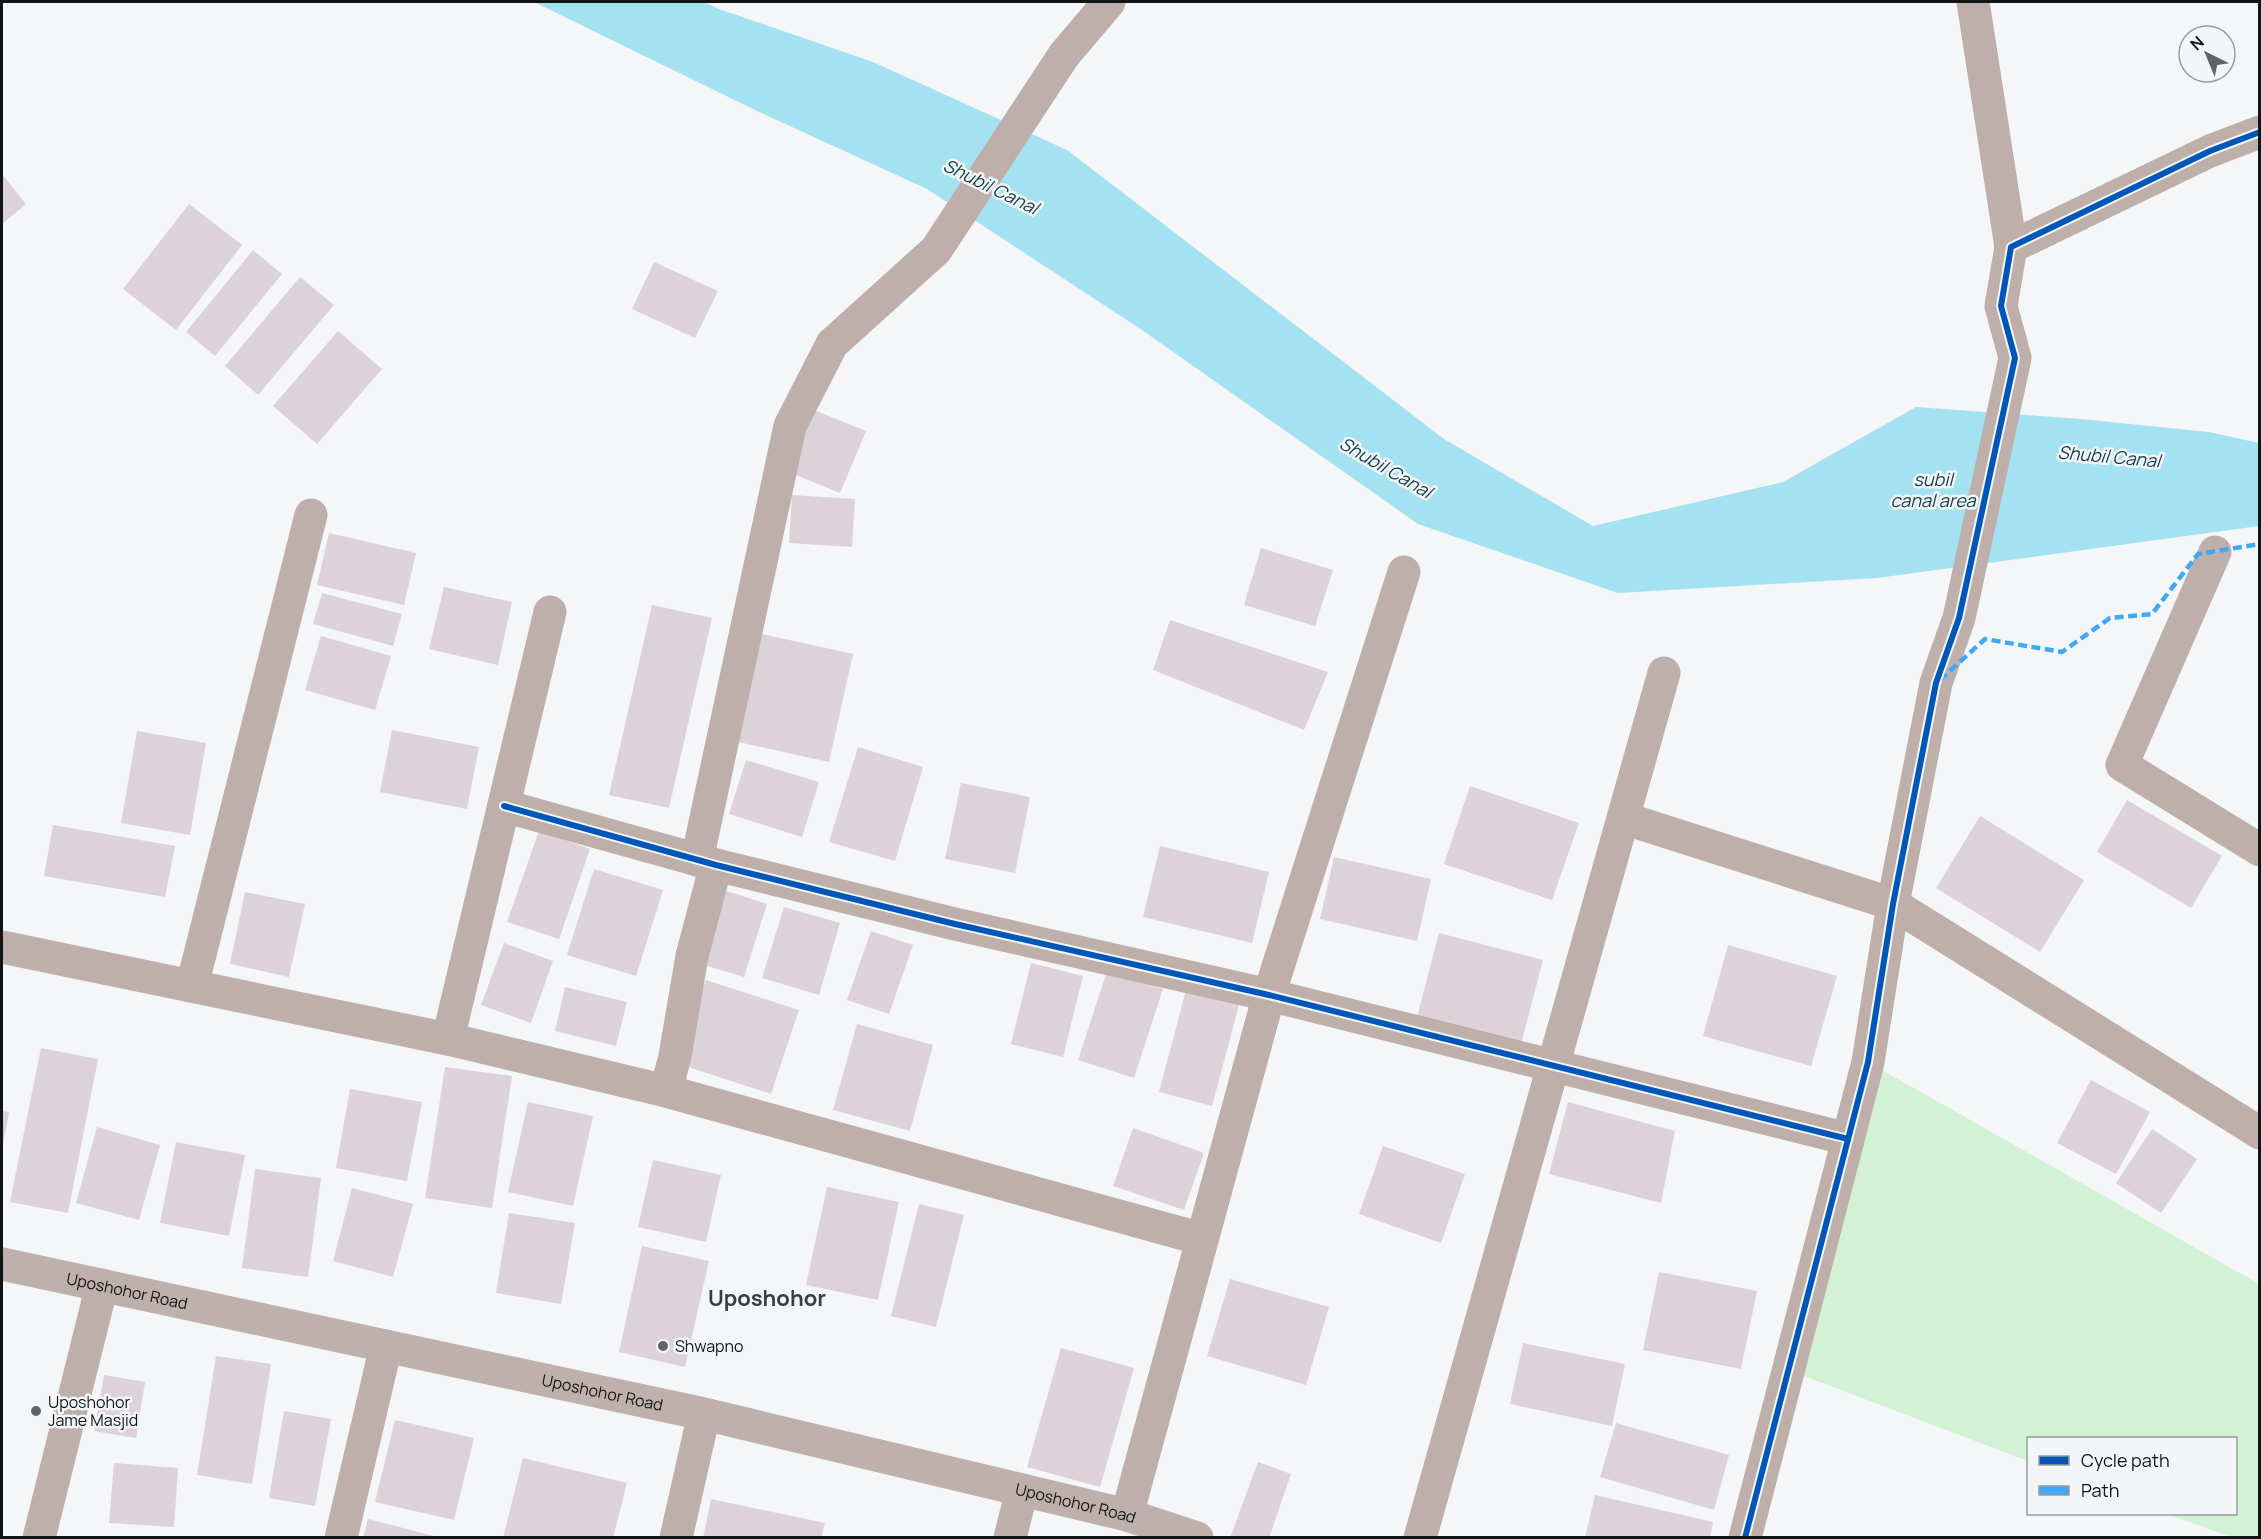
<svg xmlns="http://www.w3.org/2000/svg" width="2261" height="1539" font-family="Manrope,sans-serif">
  <rect width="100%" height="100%" fill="#f4f6f7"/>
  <path fill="#d3f1d5" d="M1868,1062l391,222v253h-28l-64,-23h69v-76h-208v23l-240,-91z"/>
  <path fill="#a4e2f1" d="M534,2h170l15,7 154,53 194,88 377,289 149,87 190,-44 133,-75 165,12 128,13 50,11v83l-382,52 -259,15 -200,-69 -276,-194 -215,-141 -172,-79z"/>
  <g fill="#ddd2d8">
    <path d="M2,174l24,30 -24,20z"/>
    <path d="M189,204l53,41 -66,85 -53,-41z"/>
    <path d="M253,250l29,24 -67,82 -29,-24z"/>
    <path d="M654,262l64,29 -23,47 -63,-29z"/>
    <path d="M300,277l34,28 -76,90 -33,-29z"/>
    <path d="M338,331l44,38 -65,75 -44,-38z"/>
    <path d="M809,408l57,23 -26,62 -56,-23z"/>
    <path d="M792,495l63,4 -3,48 -63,-4z"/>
    <path d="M329,533l87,20 -12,52 -87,-20z"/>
    <path d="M1261,548l72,22 -18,56 -71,-21z"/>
    <path d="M444,587l68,15 -14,63 -69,-16z"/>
    <path d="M322,593l80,21 -9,32 -80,-22z"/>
    <path d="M652,605l60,13 -43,190 -60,-13z"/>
    <path d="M1170,620l158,52 -24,58 -151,-60z"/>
    <path d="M762,634l91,20 -24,108 -91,-20z"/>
    <path d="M321,636l70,20 -16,54 -70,-20z"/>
    <path d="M392,730l87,17 -12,62 -87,-17z"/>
    <path d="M137,731l69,12 -16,92 -69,-12z"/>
    <path d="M858,747l65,20 -28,94 -66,-19z"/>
    <path d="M746,760l73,22 -17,55 -73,-23z"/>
    <path d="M961,783l69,14 -15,76 -70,-14z"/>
    <path d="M1470,786l109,37 -27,77 -108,-36z"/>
    <path d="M2127,800l95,56 -31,52 -94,-56z"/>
    <path d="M1980,816l104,64 -44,72 -104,-64z"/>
    <path d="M53,825l122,21 -10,51 -121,-21z"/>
    <path d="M539,831l51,18 -31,90 -52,-17z"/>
    <path d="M1160,846l109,26 -17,71 -109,-26z"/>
    <path d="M1334,857l97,22 -14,62 -97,-22z"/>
    <path d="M594,869l69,21 -27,86 -69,-21z"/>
    <path d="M718,888l49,16 -23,73 -50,-15z"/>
    <path d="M245,892l60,12 -16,73 -59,-13z"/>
    <path d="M784,907l56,16 -21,72 -57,-17z"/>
    <path d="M871,931l42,14 -24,69 -42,-14z"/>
    <path d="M1439,933l104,27 -22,84 -104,-27z"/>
    <path d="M504,943l49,18 -22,62 -50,-18z"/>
    <path d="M1728,945l109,31 -26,90 -108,-30z"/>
    <path d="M1031,963l52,13 -20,81 -52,-13z"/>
    <path d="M1107,971l56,18 -29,89 -56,-18z"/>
    <path d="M706,980l93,30 -28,84 -92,-30z"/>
    <path d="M565,987l62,15 -11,44 -61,-15z"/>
    <path d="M1186,990l53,15 -27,101 -53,-14z"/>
    <path d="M857,1024l76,21 -23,86 -77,-21z"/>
    <path d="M41,1048l57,11 -30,154 -58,-11z"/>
    <path d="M445,1067l67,9 -20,132 -67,-10z"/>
    <path d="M2091,1080l59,32 -34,62 -59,-31z"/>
    <path d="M350,1089l72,13 -15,79 -71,-13z"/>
    <path d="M528,1102l65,14 -20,90 -65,-14z"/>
    <path d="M1568,1102l107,29 -14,72 -112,-29z"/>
    <path d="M2,1111l7,1 -6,33 -1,-1z"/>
    <path d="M97,1127l63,18 -21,75 -63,-17z"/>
    <path d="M1133,1128l71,25 -20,57 -71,-24z"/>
    <path d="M2152,1129l45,30 -36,54 -45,-30z"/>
    <path d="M176,1142l69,13 -16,81 -69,-13z"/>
    <path d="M1383,1146l82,28 -24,69 -82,-29z"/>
    <path d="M653,1160l68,15 -15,67 -68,-15z"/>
    <path d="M255,1169l66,9 -13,99 -66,-9z"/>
    <path d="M827,1187l72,15 -21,98 -72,-15z"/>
    <path d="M352,1188l61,16 -20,73 -60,-16z"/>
    <path d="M919,1204l45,11 -28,112 -45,-11z"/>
    <path d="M509,1213l66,10 -14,81 -65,-11z"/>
    <path d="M642,1246l67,15 -24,106 -66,-15z"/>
    <path d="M1659,1272l98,19 -16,78 -98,-19z"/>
    <path d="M1230,1279l99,28 -23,78 -99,-29z"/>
    <path d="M1523,1343l102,21 -13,62 -102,-22z"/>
    <path d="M1061,1348l73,20 -34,119 -73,-20z"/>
    <path d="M216,1356l55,8 -19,120 -55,-9z"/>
    <path d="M104,1375l41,7 -9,56 -42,-7z"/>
    <path d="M284,1411l47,8 -16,87 -46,-8z"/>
    <path d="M395,1420l79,18 -20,82 -79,-18z"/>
    <path d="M1616,1423l113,32 -15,55 -114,-33z"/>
    <path d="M523,1458l104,25 -14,55h-110z"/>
    <path d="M1258,1462l33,12 -22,64h-39z"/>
    <path d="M114,1463l64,5 -4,59 -65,-4z"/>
    <path d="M1595,1495l118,27 -3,16h-125z"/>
    <path d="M711,1499l114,24 -4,15h-118z"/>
    <path d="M368,1519l70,18v1h-75z"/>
  </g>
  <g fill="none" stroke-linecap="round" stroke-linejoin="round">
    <g stroke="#beafaa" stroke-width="33">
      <path d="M1973,2l38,245"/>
      <path d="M2215,552l-93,213 138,85"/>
      <path d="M504,806l212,59 239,59 314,71 579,144"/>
      <path d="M1623,818l270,86 367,229"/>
      <path d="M697,860l93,-434 42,-82 104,-94 128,-195 45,-53"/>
      <path d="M2,947l446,92 218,52 536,148"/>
      <path d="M192,986l119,-471"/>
      <path d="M448,1039l102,-427"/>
      <path d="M666,1091l9,-35 17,-100 24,-91"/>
      <path d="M1127,1515l142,-520 135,-423"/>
      <path d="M39,1538l63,-253"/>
      <path d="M341,1538l45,-192"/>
      <path d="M676,1538l28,-124"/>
      <path d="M1010,1538l12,-48"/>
      <path d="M1420,1538l244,-865"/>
      <path d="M1745,1538l123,-476 25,-158 43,-221 23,-65 56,-260 -14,-52 10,-59 199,-96 50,-19"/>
    </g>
    <path stroke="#beb0ac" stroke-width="33" id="s1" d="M2,1264l702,150 423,101 70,23"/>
    <path stroke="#3fa9f5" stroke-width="4.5" stroke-dasharray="9 4.5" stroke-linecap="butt" d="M1940,680l45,-41 77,13 48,-34 42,-4 46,-60 62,-10"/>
    <g stroke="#f3f6f8" stroke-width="10">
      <g id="cycleway">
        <path d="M504,806l212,59 239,59 314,71 579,144"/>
        <path d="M1745,1538l123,-476 25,-158 43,-221 23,-65 56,-260 -14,-52 10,-59 199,-96 50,-19"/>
      </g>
    </g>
    <use href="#cycleway" stroke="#0057b8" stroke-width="6"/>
  </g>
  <g fill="#626364" stroke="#f3f6f8" stroke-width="2">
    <circle cx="663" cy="1346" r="6"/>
    <circle cx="36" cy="1411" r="6"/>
  </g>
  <g text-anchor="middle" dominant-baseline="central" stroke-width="5" stroke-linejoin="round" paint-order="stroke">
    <g font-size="16" fill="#131415" stroke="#f3f6f8">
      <text stroke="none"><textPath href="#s1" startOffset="128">Uposhohor Road</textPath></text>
      <text stroke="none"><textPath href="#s1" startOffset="614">Uposhohor Road</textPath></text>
      <text stroke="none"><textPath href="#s1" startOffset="1100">Uposhohor Road</textPath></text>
    </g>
    <g font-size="16" fill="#131415" stroke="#f3f6f8" text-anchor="start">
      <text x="675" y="1346">Shwapno</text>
      <text x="48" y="1402">Uposhohor<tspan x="48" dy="18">Jame Masjid</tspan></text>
    </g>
    <g font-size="18" font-style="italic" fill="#18414a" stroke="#f3f6f8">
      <text transform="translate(991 186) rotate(26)">Shubil Canal</text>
      <text transform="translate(2109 456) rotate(5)">Shubil Canal</text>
      <text transform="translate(1386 467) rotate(30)">Shubil Canal</text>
      <text x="1933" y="479">subil<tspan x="1933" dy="21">canal area</tspan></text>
    </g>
    <g font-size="22" font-weight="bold" fill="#3a3c3e" stroke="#f3f6f8">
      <text x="767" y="1298">Uposhohor</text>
    </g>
  </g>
  <rect width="2261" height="1539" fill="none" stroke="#131415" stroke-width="6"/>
  <rect x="2027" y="1437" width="210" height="78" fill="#f3f6f8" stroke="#999c9d" stroke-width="1.5"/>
  <rect x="2039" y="1456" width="30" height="9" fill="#0057b8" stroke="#999c9d" stroke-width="1.5"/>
  <text x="2081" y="1467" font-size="18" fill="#131415">Cycle path</text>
  <rect x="2039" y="1486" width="30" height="9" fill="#3fa9f5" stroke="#999c9d" stroke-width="1.5"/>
  <text x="2081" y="1497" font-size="18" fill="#131415">Path</text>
  <g transform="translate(2207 54) rotate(317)"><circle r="28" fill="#f3f6f8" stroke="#999c9d" stroke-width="1.5"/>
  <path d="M0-4.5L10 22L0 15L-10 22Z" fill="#626364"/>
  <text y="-9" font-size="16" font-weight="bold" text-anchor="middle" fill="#131415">N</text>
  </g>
</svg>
